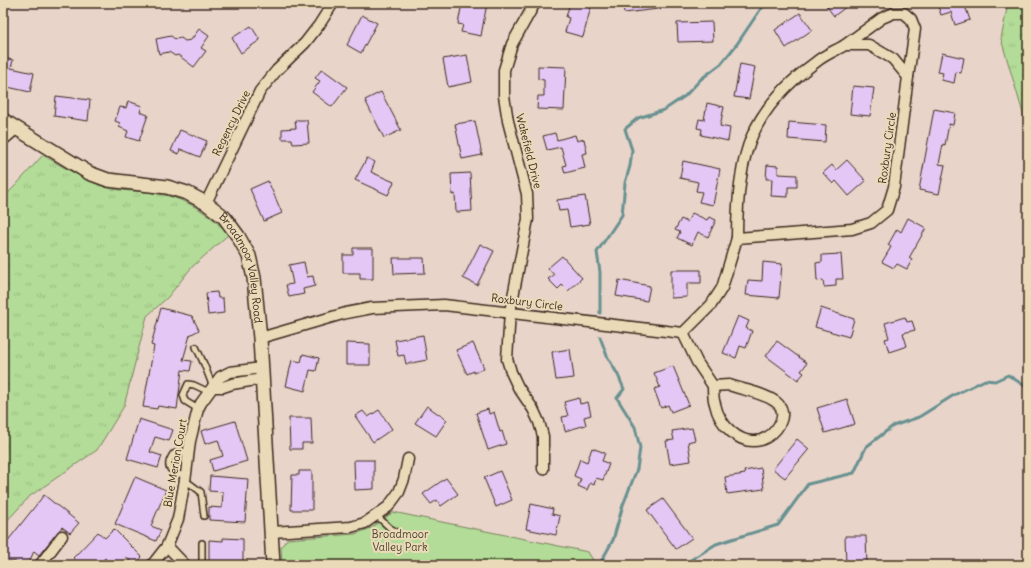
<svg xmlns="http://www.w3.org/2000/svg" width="1031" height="568" font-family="Delius,sans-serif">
  <defs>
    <pattern id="grass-tufts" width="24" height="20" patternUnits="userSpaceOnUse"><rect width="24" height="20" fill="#b3dc98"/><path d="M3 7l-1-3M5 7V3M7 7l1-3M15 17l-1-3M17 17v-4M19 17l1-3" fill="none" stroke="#9bbd83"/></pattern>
  </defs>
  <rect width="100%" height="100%" fill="#e9d4ca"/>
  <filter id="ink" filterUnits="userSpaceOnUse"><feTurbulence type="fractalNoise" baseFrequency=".025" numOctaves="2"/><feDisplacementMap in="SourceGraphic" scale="8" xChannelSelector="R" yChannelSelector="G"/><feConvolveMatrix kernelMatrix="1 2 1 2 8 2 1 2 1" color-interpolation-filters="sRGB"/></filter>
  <g filter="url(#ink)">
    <g fill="url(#grass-tufts)" stroke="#77835b">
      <path d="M1008,3h20v127l-27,-91z"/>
      <path d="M43,155c20,12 40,24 62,32 15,5 33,3 48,6 31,4 55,19 76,41l-38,34 -23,29 -21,19 -23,90 -27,44 -67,46 -27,29v-327l12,-12z"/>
    </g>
    <path fill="#b3dc98" stroke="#77835b" d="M393,512l195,40 8,13h-314l-1,-18 6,-8 68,-5 16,-6z"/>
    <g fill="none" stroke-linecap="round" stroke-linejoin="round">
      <g stroke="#679190" stroke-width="3">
        <path d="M600,313v-41l-3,-20 25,-37 3,-32 5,-17 2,-16 -7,-21 13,-11 26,-8 21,-14 16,-17 20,-15 16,-20 23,-34 7,-7"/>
        <path d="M600,337l7,19 11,19 6,14 -7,9 18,29 5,21 -3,21 -14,36 -10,35 -11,20v5"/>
        <path d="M683,565l33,-21 62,-19 30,-41 46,-11 12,-26 27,-21 26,-9 35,-22 31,-15 10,1 13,-6 17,11 3,-2"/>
      </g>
    </g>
    <g fill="#e4c7f5" stroke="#3b2a1e">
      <path d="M462,3h25l-6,33 -20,-4 2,-7 -5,-1z"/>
      <path d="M570,3h22l-9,34 -18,-5 4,-14 -3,-1z"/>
      <path d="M623,3h44v5l-43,5z"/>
      <path d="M824,3h27l-17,13z"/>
      <path d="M937,3h27l6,17 -15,5 -4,-13 -10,3z"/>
      <path d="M800,13l12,17 -26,18 -11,-18z"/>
      <path d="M362,15l15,8 -16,30 -14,-8z"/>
      <path d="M712,22l1,19 -35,1 -1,-19z"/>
      <path d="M251,26l9,14 -19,13 -9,-15z"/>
      <path d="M199,29l10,7 -8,12 5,3 -12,16 -16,-12 -3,1 -6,-4 -10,2 -3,-15 15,-3 4,3 6,-1 4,3 6,-1z"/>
      <path d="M942,53l22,5 -3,15 -5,-1 -2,11 -13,-3 2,-7 -5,-1z"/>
      <path d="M467,55l5,27 -24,5 -5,-28z"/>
      <path d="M3,58l10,2 -2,8 23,5 -4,19 -27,-6z"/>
      <path d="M740,64l15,3 -6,32 -15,-2z"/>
      <path d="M538,66l28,1 -2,43 -27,-1 1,-13h6v-16l-6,-1z"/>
      <path d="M322,69l25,18 -15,20 -20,-15 8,-11 -5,-3z"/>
      <path d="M853,86l21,2 -4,28 -20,-2z"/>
      <path d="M381,92l20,38 -17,8 -19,-38z"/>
      <path d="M56,96l34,4 -2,21 -34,-5z"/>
      <path d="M128,101l14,5 -2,6 8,3 -9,26 -13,-4 2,-6 -9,-4 1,-4 -5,-2 5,-14 6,1z"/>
      <path d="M707,103l17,4 -4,19 10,2 -2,13 -27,-6 1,-6 -5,-1 2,-9 5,1z"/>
      <path d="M934,109l21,4 -2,12 -4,-1 -4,21 -2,-1 -4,20 6,1 -6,29 -20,-4z"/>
      <path d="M295,120h12l2,23 -16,1 -1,-5h-10v-10l14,-1z"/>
      <path d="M475,121l7,34 -20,4 -7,-35z"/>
      <path d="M789,122l37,3 -1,17 -37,-3z"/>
      <path d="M180,130l27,11 -7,16 -20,-8 -1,5 -8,-3z"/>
      <path d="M555,133l2,7 18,-5 2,6 7,-2 3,14 -5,1 3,14 -20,5 -2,-7 3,-1 -5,-18 -14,3 -4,-14z"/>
      <path d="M367,158l8,4 -4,10 23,10 -6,13 -33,-15z"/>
      <path d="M847,160l19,21 -17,15 -13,-15 -3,3 -10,-11 9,-8 4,5z"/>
      <path d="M683,161l37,8 -7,36 -14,-3 3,-10 -6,-1 2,-9 -18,-4z"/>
      <path d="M767,165l11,1v8l19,1v12h-9v10l-17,-1 1,-17h-6z"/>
      <path d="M470,173l2,38 -16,1 -1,-18 -3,1 -1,-21z"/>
      <path d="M268,181l14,32 -18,8 -14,-32z"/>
      <path d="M585,196l5,28 -20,3 -3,-17 -8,1 -2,-11z"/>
      <path d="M692,213l15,7 2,-3 7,3 -8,17 -10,-5 -6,13 -15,-7 3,-6 -5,-2 6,-11 6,3z"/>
      <path d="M908,218l18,10 -17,30 3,2 -5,9 -10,-5 -3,4 -12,-6 9,-15 -3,-2 9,-16 4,3z"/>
      <path d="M480,244l14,7 -17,34 -14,-7z"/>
      <path d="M353,248h20v31h-13v-6h-17v-18h10z"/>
      <path d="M841,254l2,25h-7v7l-12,1 -1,-7 -6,1 -1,-18 6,-1v-7z"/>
      <path d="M562,256l20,22 -14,13 -6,-6 -4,4 -10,-10 6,-4 -6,-7z"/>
      <path d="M393,258h31l1,15 -31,1z"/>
      <path d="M304,262l3,15 6,-1 2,10 -12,3 1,5 -15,3 -3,-12 7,-1 -4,-19z"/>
      <path d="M763,262l19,2 -3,34 -33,-3 2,-15 14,1z"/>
      <path d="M671,270h30v13h-14v14l-16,1z"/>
      <path d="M619,280l31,6 -3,15 -31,-5z"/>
      <path d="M217,292l1,6h5l1,15 -16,2 -2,-22z"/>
      <path d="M161,308l31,8 7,14 -9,5 -7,25 9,1 -2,10 -8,-1 -5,39 -19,-3 -1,3 -14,-2 11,-61 -3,-1z"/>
      <path d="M821,308l33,11 -5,18 -34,-10z"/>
      <path d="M738,316l11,5 -3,7 6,3 -6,17 -6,-2 -4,12 -13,-5z"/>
      <path d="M905,317l2,5 5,-1 3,9 -12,3 4,13 -18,6 -4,-13 4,-1 -4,-15z"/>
      <path d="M423,335l4,25 -21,4 -2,-9 -6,1 -3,-16z"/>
      <path d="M777,341l30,22 -6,8 3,2 -6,7 -32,-24z"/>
      <path d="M346,343l24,1v21h-24z"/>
      <path d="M473,343l11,25 -10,5v-2l-7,3 -11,-24z"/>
      <path d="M570,349l4,29 -18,2 -4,-28z"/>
      <path d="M303,354l16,4 -3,13 -6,-1 -5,21 -19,-5 6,-26 9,2z"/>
      <path d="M673,366l16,39 -18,7 -3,-7 -7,3 -7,-19 6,-2 -6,-14z"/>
      <path d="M579,398l1,6 8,-2 3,13 -7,2 2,8 -21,6 -3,-14 6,-1 -4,-14z"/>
      <path d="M847,399l8,25 -30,9 -8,-25z"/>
      <path d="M427,406l20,14 -11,16 -21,-13z"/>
      <path d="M488,409l1,5 5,-2 6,20 2,-1 4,13 -18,6 -12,-37z"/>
      <path d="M379,410l13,19 -19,13 -18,-26 8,-5 5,6z"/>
      <path d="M289,418h22l1,25h-10v6h-12z"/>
      <path d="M139,419l34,11 -4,11 -14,-4 -5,15 12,4 -4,12 -31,-9z"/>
      <path d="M235,421l12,40 -34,10 -3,-11 13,-4 -5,-16 -13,4 -4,-13z"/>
      <path d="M692,428l3,12 -7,2 3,19 -21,3 -4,-23 8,-1 -2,-9z"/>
      <path d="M797,439l12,10 -24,29 -12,-9z"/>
      <path d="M592,448l13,5 -3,8 7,3 -6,16 -7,-2 -2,7 -4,-2 -3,7 -9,-4 3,-7 -7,-3 6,-17 7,3z"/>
      <path d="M354,460h20v29l-19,1z"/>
      <path d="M761,468l3,21 -37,5 -2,-17 20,-3 -1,-3z"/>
      <path d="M299,471h13v39h-21l1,-35h7z"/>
      <path d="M500,471l12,29 -16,7 -12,-29z"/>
      <path d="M210,476l38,3 -3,43 -36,-2v-13l13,1 1,-16 -14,-1z"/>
      <path d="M135,477l31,13 -15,36 10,4 -5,11 -41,-17z"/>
      <path d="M446,478l12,16 -17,12 -4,-6 -6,4 -8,-10z"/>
      <path d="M44,495l35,28 -9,10 -8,-6 -23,28 -5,-4 -6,14h-5l-10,-4 -2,4h-8v-24l3,2z"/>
      <path d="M663,499l29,39 -16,11 -29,-39z"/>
      <path d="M531,504l22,5 -1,5 8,2 -4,19 -30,-6z"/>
      <path d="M114,529l28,28 -7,8 -9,-8 -8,8h-6l-7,-7 -6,7h-19l-7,-7 25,-26 7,6z"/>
      <path d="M845,536h21l1,29h-21z"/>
      <path d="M223,538l20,1v26h-34v-25l14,1z"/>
    </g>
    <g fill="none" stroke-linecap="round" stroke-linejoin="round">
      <g stroke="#3b2a1e" stroke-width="8">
        <g id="service">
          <path d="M196,347l8,17 9,23"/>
          <path d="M198,409l-13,-8 -2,-6 5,-11 6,1 15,7"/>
          <path d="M186,476c-14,-3 -23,-7 -13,-22l6,-2h9"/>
          <path d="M185,480l16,12 3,24"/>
          <path d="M377,516l13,12 7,4"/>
          <path d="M202,565v-22"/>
        </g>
      </g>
      <g stroke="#3b2a1e" stroke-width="13">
        <g id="minor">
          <path d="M535,3l-23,41 -8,26v26l4,25 19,73 1,25 -18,93 -3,47 4,13 7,15 15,22 6,13 4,14v33"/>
          <path d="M845,45h24l24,14 15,18 -14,110 -7,23 -16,13 -19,6 -115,9c0,-33 2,-72 15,-102 13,-30 38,-55 64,-74 8,-7 19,-11 29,-17z"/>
          <path d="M845,45l37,-27 12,-5h10l7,6 4,10 -7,48"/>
          <path d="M3,140l13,-11"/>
          <path d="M206,203l54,-112 17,-21 28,-27 14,-18 14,-22"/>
          <path d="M683,333l14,29 16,24"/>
          <path d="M260,338l86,-25 26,-5 72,-3 239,28 28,-28 11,-17 15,-50"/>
          <path d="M729,385c15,5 35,8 47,17 15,12 0,33 -15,38 -22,6 -42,-16 -46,-36 -2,-5 -2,-12 -2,-18z"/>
          <path d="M213,387h10l9,-3 30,-5"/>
          <path d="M272,532l79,-5 14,-4 23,-16 11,-15 5,-13 4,-20"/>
          <path d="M167,546l18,19"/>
          <path d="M40,565l22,-29"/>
          <path d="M152,565l15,-19 11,-27 8,-45 4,-33 8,-32 3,-6 19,-26 10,-5 32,-4"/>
        </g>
      </g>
      <g stroke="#3b2a1e" stroke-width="16">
        <g id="tertiary">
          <path id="s1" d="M3,120l86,53 19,7 59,7 20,6 19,10 18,14 14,19 11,20 5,22 6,60 13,227"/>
        </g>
      </g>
      <use href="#service" stroke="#ebdab7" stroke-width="5"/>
      <use href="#minor" stroke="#ebdab7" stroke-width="10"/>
      <use href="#tertiary" stroke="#ebdab7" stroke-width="13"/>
    </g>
  </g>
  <g text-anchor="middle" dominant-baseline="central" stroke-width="4" stroke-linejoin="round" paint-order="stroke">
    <g font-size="11" fill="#3b2a1e" stroke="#ebdab7">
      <text transform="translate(231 123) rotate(-64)">Regency Drive</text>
      <text transform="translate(887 148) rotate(-82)">Roxbury Circle</text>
      <text transform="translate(529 151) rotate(76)">Wakefield Drive</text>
      <text stroke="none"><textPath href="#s1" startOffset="301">Broadmoor Valley Road</textPath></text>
      <text transform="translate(527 302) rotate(7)">Roxbury Circle</text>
      <text transform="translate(175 463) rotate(-80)">Blue Merion Court</text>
    </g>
    <g font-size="11" fill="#4d4530" stroke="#ebdab7">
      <text x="400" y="534">Broadmoor<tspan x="400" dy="13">Valley Park</tspan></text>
    </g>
  </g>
  <rect width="1031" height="568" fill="none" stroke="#ebdab7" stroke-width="16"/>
  <rect x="8" y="8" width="1015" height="552" fill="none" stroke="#3b2a1e" stroke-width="1.5" filter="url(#ink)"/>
</svg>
